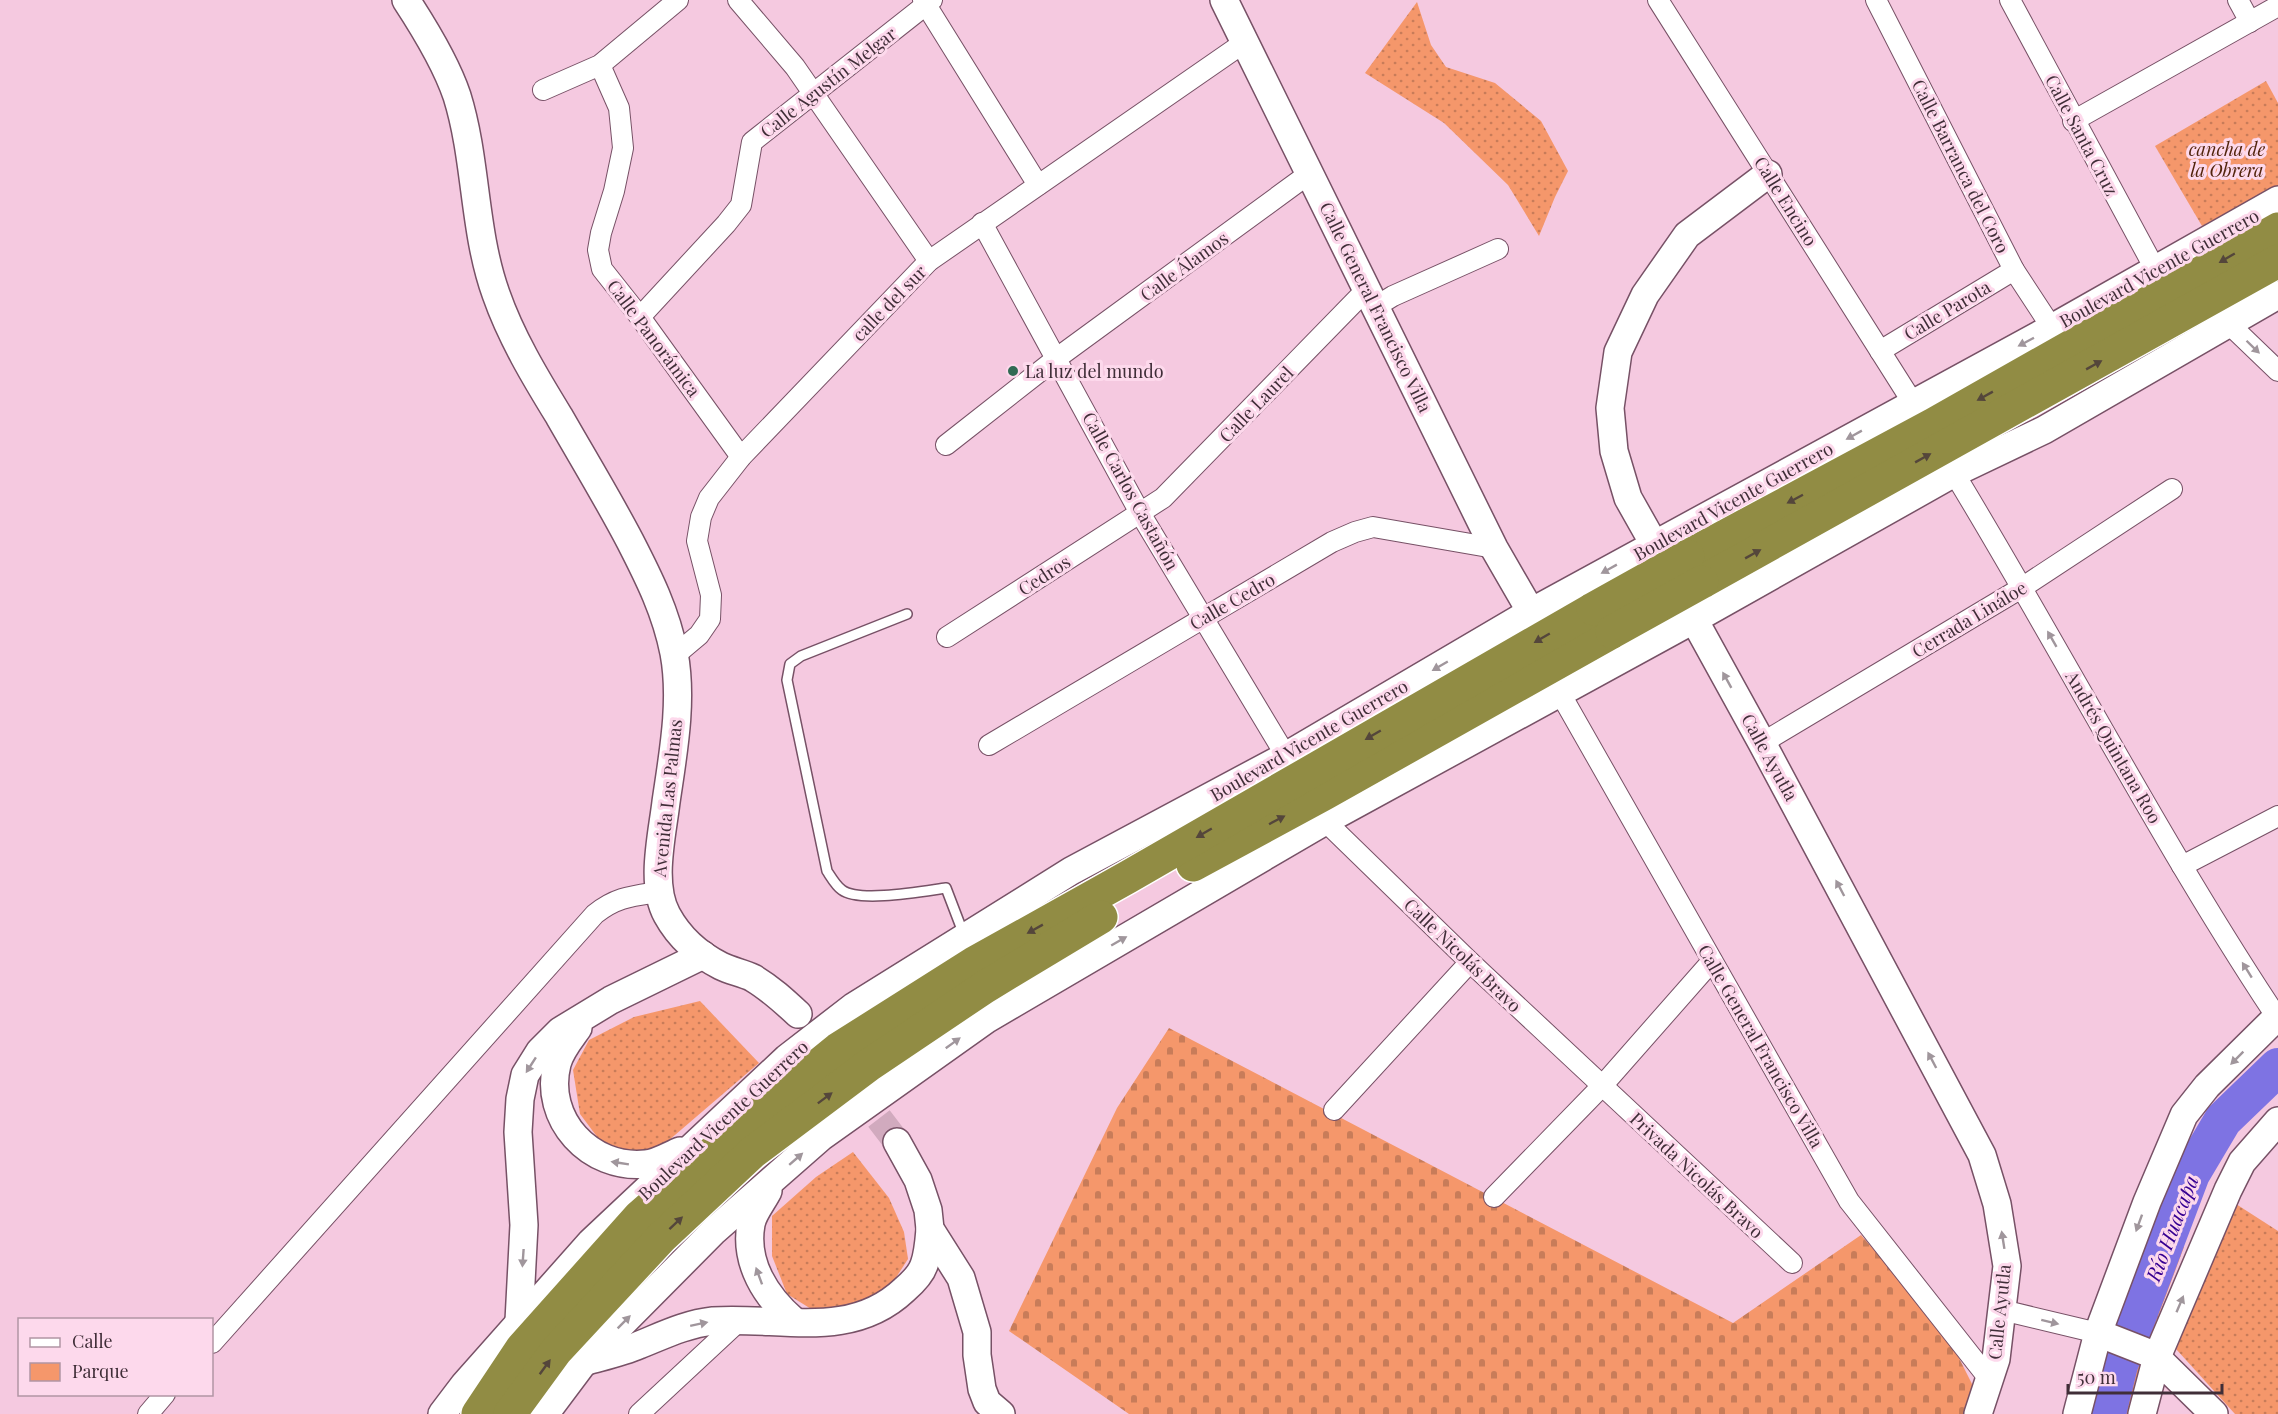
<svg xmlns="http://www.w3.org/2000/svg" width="2278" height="1414" font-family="'Playfair Display',serif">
  <defs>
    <pattern id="green-dots" width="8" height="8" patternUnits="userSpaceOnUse" patternTransform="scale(1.5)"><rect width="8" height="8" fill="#f5976b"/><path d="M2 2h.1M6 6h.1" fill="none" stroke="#c87c59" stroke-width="1.8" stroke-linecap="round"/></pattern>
    <pattern id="cemetery-stones" width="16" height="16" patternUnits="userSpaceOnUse" patternTransform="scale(1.5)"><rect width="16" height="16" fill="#f5976b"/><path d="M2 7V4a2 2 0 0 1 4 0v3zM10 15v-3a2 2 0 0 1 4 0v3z" fill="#c87c59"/></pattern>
  </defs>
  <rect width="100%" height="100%" fill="#f5c9e0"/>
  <g fill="url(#green-dots)">
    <path d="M1417,2l14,43 15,22 49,16 46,38 27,50 -13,26 -16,39 -31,-51 -64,-62 -79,-50z"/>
    <path d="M2266,81l12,22v83l-76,40 -47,-80z"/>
    <path d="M700,1001l59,62 -98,84 -30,5 -30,-10 -21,-28 -7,-44 16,-30 45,-23z"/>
    <path d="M853,1152l36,46 15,34 4,27 -20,31 -32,19 -40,3 -29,-18 -15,-38v-40l44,-39z"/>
    <path d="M2236,1204l42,27v183h-43l-59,-65z"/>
    <path d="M2146,1232l38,15 -35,94 -36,-16z"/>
    <path d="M2102,1348l41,13 -14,53h-44z"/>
  </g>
  <path fill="url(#cemetery-stones)" d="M1169,1028l564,295 128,-88 86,99 26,52 -9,28h-835l-120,-83 108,-223z"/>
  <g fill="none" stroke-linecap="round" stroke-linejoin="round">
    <path stroke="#7e73e3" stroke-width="38" d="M2107,1414l12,-49 72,-191 32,-54 55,-53"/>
    <path stroke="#d1aabe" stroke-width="27" stroke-dasharray="27 14" stroke-linecap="butt" d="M854,1086l43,56"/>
    <g stroke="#775166" stroke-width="12">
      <path id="lane" d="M907,614l-106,42 -11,8 -3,16 40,191c4,6 9,15 15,19 17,13 82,1 104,-2l18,47"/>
    </g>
    <g stroke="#775166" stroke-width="22">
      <g id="street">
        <path d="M738,0l57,67 134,194"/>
        <path d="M923,0l115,185"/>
        <path d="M1658,0l255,403"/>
        <path d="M1876,0l138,270 38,58"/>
        <path d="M2010,0l145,269"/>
        <path d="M2238,0l12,22"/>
        <path d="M600,65l19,43 4,40 -9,43 -13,42 -3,17 4,19 38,48 101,140"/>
        <path d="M543,90l57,-25 78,-65"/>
        <path d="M2073,121l205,-115"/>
        <path d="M982,223l158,290 146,243"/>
        <path d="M1375,307l18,-11 105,-47"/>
        <path d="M640,317l86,-93 15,-19 11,-63 180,-142"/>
        <path d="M2228,323l50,48"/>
        <path d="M1880,351l134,-81"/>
        <path d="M946,445l111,-87 253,-185"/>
        <path d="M1954,473c110,181 207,370 324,546"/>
        <path d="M947,637l216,-139 204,-209"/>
        <path d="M674,656l25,-21 11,-16 1,-24 -14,-54 4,-24 8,-19 32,-41 188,-196 316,-219"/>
        <path d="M1560,693l289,508 141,179"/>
        <path d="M1762,743l261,-156 149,-98"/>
        <path d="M989,745l343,-203 23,-10 18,-5 121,21"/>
        <path d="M1325,821l145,141 322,301"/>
        <path d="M2182,866l96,-50"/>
        <path d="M1334,1110l136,-148"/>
        <path d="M1494,1197l108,-111 110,-125"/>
        <path d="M2002,1310l96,23"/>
        <path d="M212,1343l383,-429c21,-17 37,-18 63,-22"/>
        <path d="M148,1414l17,-20"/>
        <path d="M639,1414l99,-92"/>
      </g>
    </g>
    <g stroke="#775166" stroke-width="30">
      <g id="secondary">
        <path d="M406,0c19,29 40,63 51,96 20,64 16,134 39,198 15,43 39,83 63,122 24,42 49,83 71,125 19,37 36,71 44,112 9,48 -1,101 -8,149 -4,34 -16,82 1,113 12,22 32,40 54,51 10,5 22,7 32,12 17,10 31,23 45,36"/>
        <path d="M1224,0l270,548 37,64"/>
        <path d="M1663,560l-35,-62 -14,-47 -4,-43 8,-56 27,-57 42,-60 81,-61"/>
        <path d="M1686,605l76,138 220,412 15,49 10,62 -11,93 -18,55"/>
        <path d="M578,1028c-7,10 -18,23 -21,36 -14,55 33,106 89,100 11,-1 24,-9 34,-13"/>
        <path d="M897,1142l21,38 10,30 2,19 31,49 16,54v23l5,34 5,13 14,12"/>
        <path d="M768,1191c-5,10 -15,22 -17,33 -7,39 15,73 43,97"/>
        <path d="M519,1321l5,-96 -6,-93 2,-33 5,-24 15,-24 20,-20 51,-31 92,-45"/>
        <path d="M2098,1333l56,22 60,59"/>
        <path d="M587,1361c18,-5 36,-9 52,-16 25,-10 47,-21 74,-24 66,-5 137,20 191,-31 7,-6 17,-16 20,-25 4,-10 5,-24 6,-36"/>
        <path d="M442,1414l22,-29 127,-143 196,-184 66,-51 218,-136 215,-115 245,-144 521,-284 226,-128"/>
        <path d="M545,1414l39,-52 130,-131 107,-94 166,-118 338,-198 368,-201 261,-147 90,-43 234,-135"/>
        <path d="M2077,1414l21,-81 49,-131 37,-87 23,-29 71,-70"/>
        <path d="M2142,1414l15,-57 71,-167 14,-28 36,-41"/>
      </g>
    </g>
    <g stroke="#fff" stroke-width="36">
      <g id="highway">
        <path d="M1688,556l244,-131 346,-196"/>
        <path d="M1702,582l576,-321"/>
        <path d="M1193,865l131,-71 288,-162"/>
        <path d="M478,1414l44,-66 117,-131 103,-90 96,-78 136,-86 154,-86 465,-268"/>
        <path d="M510,1414l46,-63 105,-113 92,-86 116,-87 116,-78 116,-70"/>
      </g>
    </g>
    <use href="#lane" stroke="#fff" stroke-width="9"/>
    <use href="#street" stroke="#fff" stroke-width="20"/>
    <use href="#secondary" stroke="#fff" stroke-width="27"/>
    <use href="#highway" stroke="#918c44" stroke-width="33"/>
    <g stroke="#fff" stroke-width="36" stroke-linecap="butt">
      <g id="highway-bridge">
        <path d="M1593,609l95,-53"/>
        <path d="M1612,632l90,-50"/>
      </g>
    </g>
    <use href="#highway-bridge" stroke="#918c44" stroke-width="33"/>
  </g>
  <defs><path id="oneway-solid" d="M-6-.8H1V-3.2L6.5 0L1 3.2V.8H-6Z" transform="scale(1.5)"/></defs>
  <g fill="#54463b">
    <use href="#oneway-solid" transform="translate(2227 258) rotate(150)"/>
    <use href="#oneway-solid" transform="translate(2094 365) rotate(-29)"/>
    <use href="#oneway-solid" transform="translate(1985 396) rotate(151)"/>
    <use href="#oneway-solid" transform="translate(1923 458) rotate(-29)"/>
    <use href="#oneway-solid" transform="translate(1795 499) rotate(152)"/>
    <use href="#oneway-solid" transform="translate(1753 554) rotate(-29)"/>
    <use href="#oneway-solid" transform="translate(1542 638) rotate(150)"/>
    <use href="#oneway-solid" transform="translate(1373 735) rotate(150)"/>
    <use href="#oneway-solid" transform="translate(1277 820) rotate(-28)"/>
    <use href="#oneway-solid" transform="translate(1204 833) rotate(150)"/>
    <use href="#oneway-solid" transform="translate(1035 929) rotate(151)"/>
    <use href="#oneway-solid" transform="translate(825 1098) rotate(-37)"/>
    <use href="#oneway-solid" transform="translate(676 1223) rotate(-43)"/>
    <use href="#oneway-solid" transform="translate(545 1367) rotate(-54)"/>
  </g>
  <g fill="#a0969c">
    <use href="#oneway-solid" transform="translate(2026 342) rotate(152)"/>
    <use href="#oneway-solid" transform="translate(2253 347) rotate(44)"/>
    <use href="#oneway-solid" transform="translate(1854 435) rotate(151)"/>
    <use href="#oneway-solid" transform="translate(1609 569) rotate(151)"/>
    <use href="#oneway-solid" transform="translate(2052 639) rotate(-120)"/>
    <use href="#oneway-solid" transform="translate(1440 666) rotate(150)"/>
    <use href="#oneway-solid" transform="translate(1727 680) rotate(-119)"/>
    <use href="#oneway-solid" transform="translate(1840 888) rotate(-118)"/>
    <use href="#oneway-solid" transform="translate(1119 941) rotate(-30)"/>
    <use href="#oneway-solid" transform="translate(2247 970) rotate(-122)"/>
    <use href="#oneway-solid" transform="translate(953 1043) rotate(-36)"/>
    <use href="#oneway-solid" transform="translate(2237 1058) rotate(135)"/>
    <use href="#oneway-solid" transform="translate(1932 1060) rotate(-118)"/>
    <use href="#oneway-solid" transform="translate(531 1065) rotate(123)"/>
    <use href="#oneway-solid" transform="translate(796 1159) rotate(-41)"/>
    <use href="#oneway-solid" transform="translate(620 1163) rotate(-171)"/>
    <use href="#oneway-solid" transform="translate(2139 1223) rotate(110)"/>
    <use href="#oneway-solid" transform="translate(2003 1240) rotate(-99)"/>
    <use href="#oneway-solid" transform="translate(523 1258) rotate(94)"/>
    <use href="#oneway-solid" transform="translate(759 1276) rotate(-110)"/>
    <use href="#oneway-solid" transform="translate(2180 1304) rotate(-67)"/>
    <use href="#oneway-solid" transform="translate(624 1322) rotate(-45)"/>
    <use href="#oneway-solid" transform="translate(2050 1322) rotate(14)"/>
    <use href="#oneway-solid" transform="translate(699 1324) rotate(-12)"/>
  </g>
  <circle fill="#306a53" stroke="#fdd9ec" stroke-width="2" cx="1013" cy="371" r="6"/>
  <g text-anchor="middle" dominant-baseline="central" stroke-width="6" stroke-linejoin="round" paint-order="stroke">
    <g font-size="18" fill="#402e38" stroke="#fdd9ec">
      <text transform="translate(828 82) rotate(-38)">Calle Agustín Melgar</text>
      <text transform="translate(2082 135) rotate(62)">Calle Santa Cruz</text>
      <text transform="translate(1961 166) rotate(63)">Calle Barranca del Coro</text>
      <text transform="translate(1786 201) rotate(58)">Calle Encino</text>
      <text transform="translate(1184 266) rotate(-36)">Calle Álamos</text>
      <text transform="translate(2159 268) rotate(-29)">Boulevard Vicente Guerrero</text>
      <text transform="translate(889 303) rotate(-46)">calle del sur</text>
      <text transform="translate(1376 307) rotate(64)">Calle General Francisco Villa</text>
      <text transform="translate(1947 310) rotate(-31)">Calle Parota</text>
      <text transform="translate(654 338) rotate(53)">Calle Panorámica</text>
      <text transform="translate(1256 404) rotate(-46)">Calle Laurel</text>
      <text transform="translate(1131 491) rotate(61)">Calle Carlos Castañón</text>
      <text transform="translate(1733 501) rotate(-29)">Boulevard Vicente Guerrero</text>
      <text transform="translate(1044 575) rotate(-33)">Cedros</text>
      <text transform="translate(1232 601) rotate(-30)">Calle Cedro</text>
      <text transform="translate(1969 619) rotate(-31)">Cerrada Lináloe</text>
      <text transform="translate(1309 740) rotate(-30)">Boulevard Vicente Guerrero</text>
      <text transform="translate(2114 747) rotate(60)">Andrés Quintana Roo</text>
      <text transform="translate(1770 757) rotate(61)">Calle Ayutla</text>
      <text transform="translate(667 798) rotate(-84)">Avenida Las Palmas</text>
      <text transform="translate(1463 955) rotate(44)">Calle Nicolás Bravo</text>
      <text transform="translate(1761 1046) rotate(60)">Calle General Francisco Villa</text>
      <text transform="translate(723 1120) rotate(-43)">Boulevard Vicente Guerrero</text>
      <text transform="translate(1697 1175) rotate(43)">Privada Nicolás Bravo</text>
      <text transform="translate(1999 1312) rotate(-84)">Calle Ayutla</text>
    </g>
    <g font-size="18" font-style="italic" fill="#52240c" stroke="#fdd9ec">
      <text x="2227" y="149">cancha de<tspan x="2227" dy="21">la Obrera</tspan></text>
    </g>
    <g font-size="18" fill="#402e38" stroke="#fdd9ec" text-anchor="start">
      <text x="1025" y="371">La luz del mundo</text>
    </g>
    <g font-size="20" font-style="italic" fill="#360092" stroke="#fdd9ec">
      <text transform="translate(2171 1228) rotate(-69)">Río Huacapa</text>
    </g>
  </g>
  <rect x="18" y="1318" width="195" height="78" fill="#fdd9ec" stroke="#b195a4" stroke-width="1.5"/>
  <rect x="30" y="1338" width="30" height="9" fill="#ffffff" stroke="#b195a4" stroke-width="1.5"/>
  <text x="72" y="1348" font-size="18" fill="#402e38">Calle</text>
  <rect x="30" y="1363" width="30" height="18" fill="#f5976b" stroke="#b195a4" stroke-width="1.5"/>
  <text x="72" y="1378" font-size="18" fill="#402e38">Parque</text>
  <path d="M2068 1384v9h154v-9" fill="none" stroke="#402e38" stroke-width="3"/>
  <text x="2077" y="1384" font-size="18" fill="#402e38" stroke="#fdd9ec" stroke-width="4.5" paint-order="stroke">50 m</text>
</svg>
